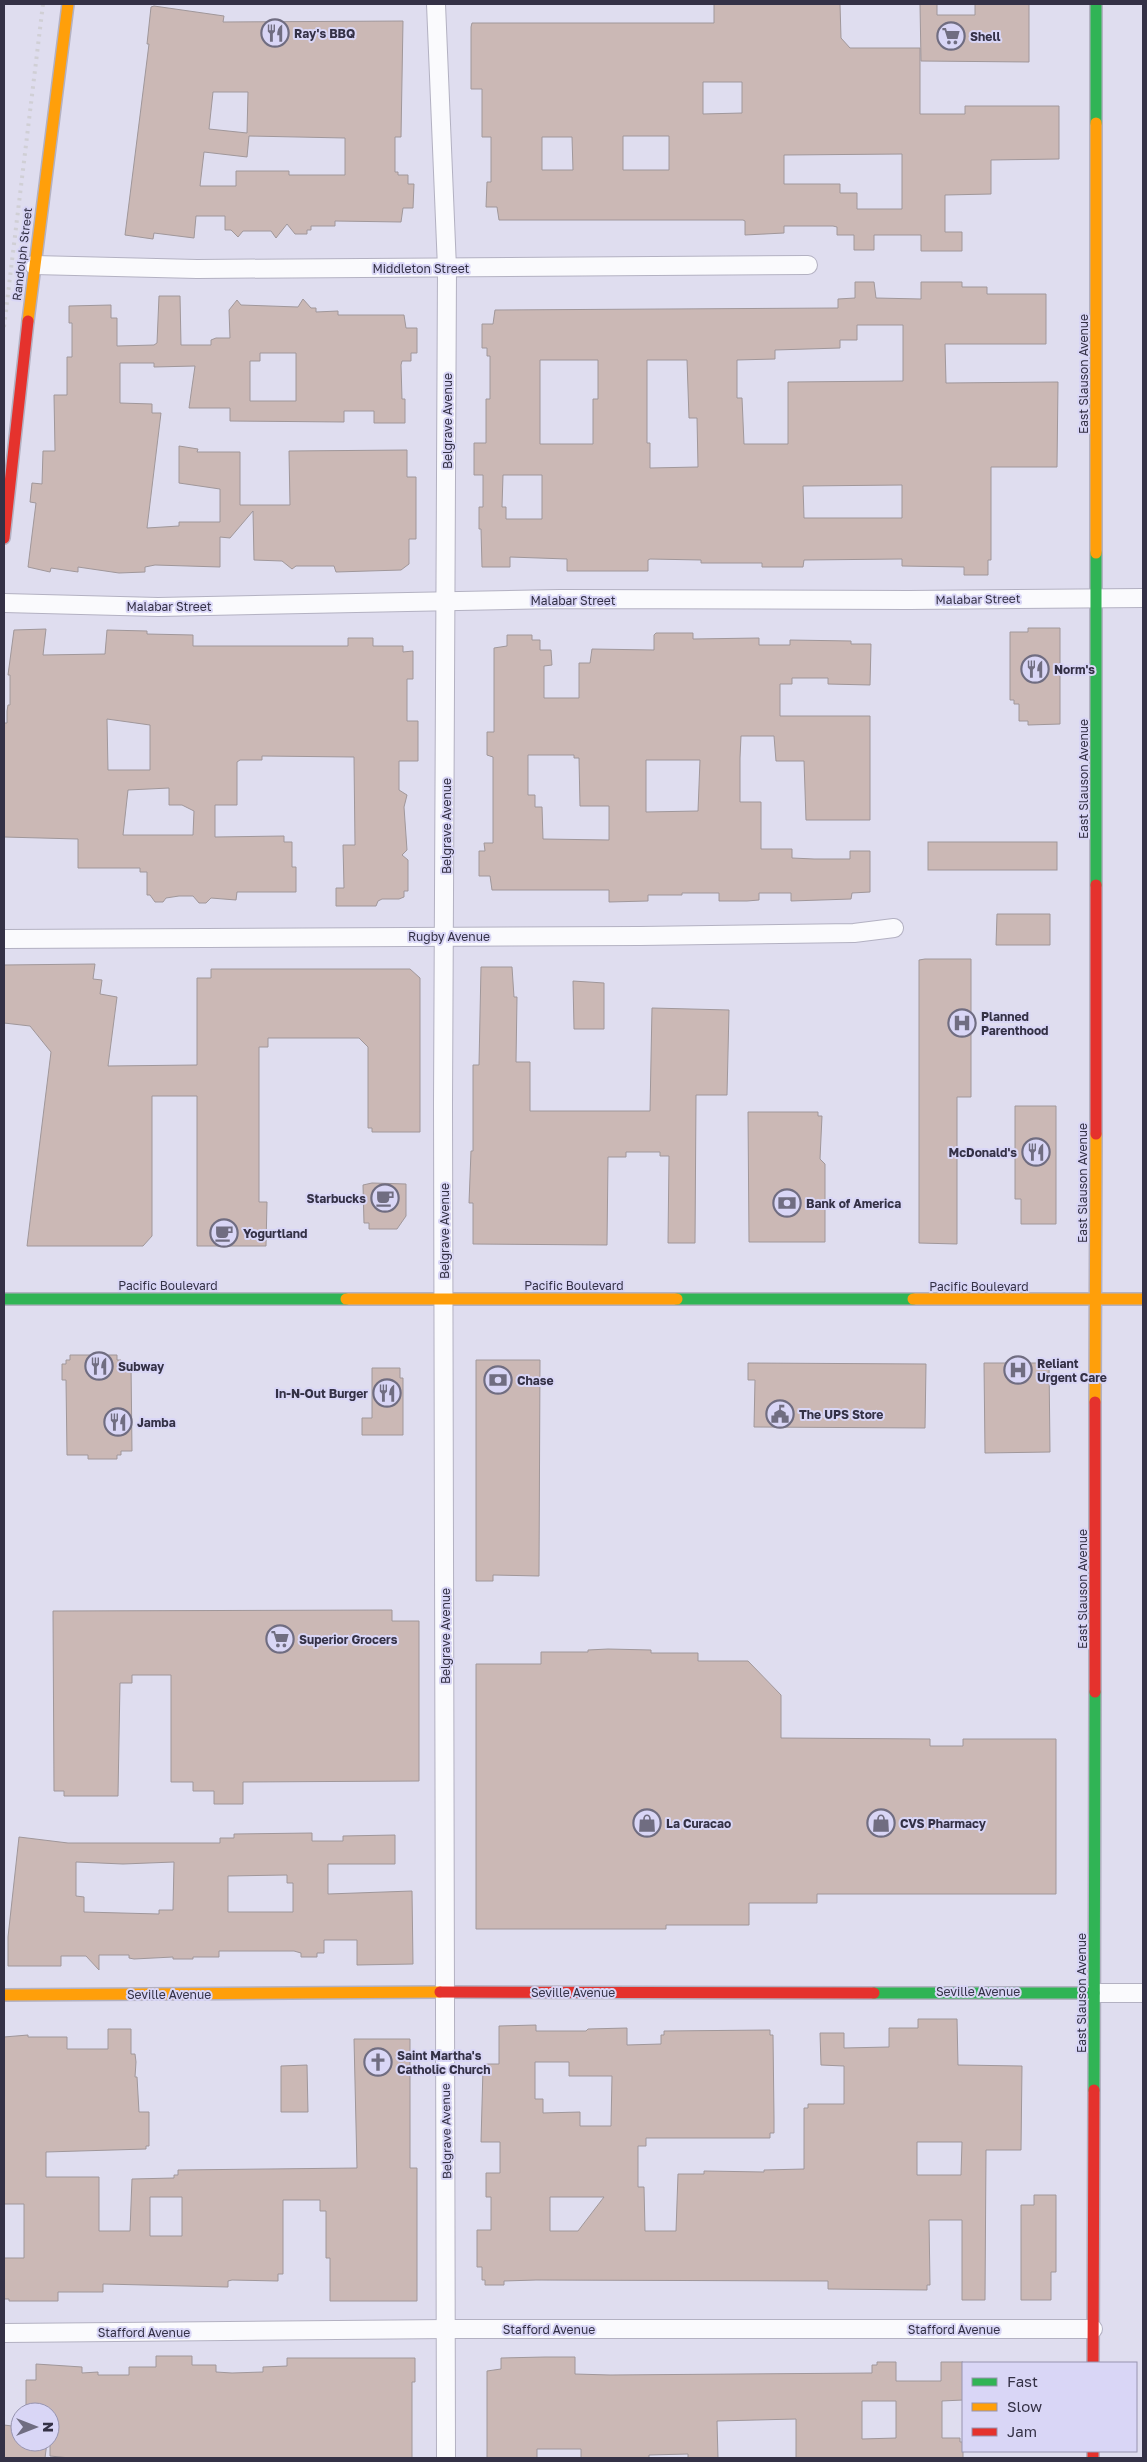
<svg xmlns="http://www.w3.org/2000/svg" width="1147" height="2462" font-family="'Golos Text',sans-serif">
  <rect width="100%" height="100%" fill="#dfddef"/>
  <g fill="#cbb8b5" stroke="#a0979a" fill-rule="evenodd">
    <path d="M714,4h126l1,34 9,10h70v66h45v-8h94v53l-68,1v34l-46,1v37h17v19h-41v-16h-47v15h-20v-15h-17v-8l-4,-1h-49v7l-39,2v-14l-2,-1h-244l-2,-13h-11l1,-25h4v-45h-9v-48h-11v-62l1,-4h242zM703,82h39v31l-39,1zM623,136h46v34h-46zM542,137h30l1,33h-31zM902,154v55h-45v-16h-17v-9h-56v-29z"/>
    <path d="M920,4h17v11h38v-11h54v58l-108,-1z"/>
    <path d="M154,6l70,10 -1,6 180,-1 -2,116h-6v35h3v3h10v9h6l-1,24h-10l-2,14 -66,-1v5h-24v4h-4v4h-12l-8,-10 -11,14 -5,-7h-28l-5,6 -7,-7h-6v-14h-29l-2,22 -40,-5 -1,6 -28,-4 24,-191h-2l4,-37zM213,92h35l-1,41 -38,-4zM249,136l96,2v37h-56v-4h-53v15h-36l4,-34 43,5z"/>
    <path d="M855,282h19l2,16 45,1v-17h41v5h25v7h59v50h-101l1,39 112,-1 -1,85h-66v93h-3v15h-24v-8l-62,-1v-7l-98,1 -1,7h-41v-4h-61v-3l-51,-1 -2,1v11h-81v-12l-57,-2v10h-28l-1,-38h-2v-22h4v-32h-9v-32h12v-44h4v-43h-3v-8h-5v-24h11l2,-14 343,-2v-9l17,-1zM857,325h46v56l-115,1v62h-44l-2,-46h-5v-38l38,-1v-9l65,-2v-8h17zM540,360h58v39h-5v45h-53zM647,360h40l2,58h8l1,49 -48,1v-25h-3zM503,475h39v44h-36v-12h-4zM902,485v33h-98l-1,-32z"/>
    <path d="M159,296h21l1,49h30v-5l5,-2h14l-1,-28 8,-10 4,5 57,2 5,-8 8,9h5v4l22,-1v4h66l2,13h11v25h-6v8h-9l-1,4 1,34h3v24h-31v-12h-30v11l-114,-1v-13h-41l6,-42 -41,1v-4h-34v40l32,1v9h9l-14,115 32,-2v-4h41v-33l-41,-6v-37l19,3 -1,3h43v53h50l-1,-54 118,-1v27h9v62h-7v25l-8,6 -65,2 -2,-6h-38l-4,3 -10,-8 -28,-1 -1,-49 -23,27 -10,-1v30l-65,-2 -10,2v5l-26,1 -41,-6v5l-27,-4 -1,4 -22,-5 8,-64 -6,-1 2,-19 10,1 1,-33h12l-1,-56h13v-38h5v-34h-3v-17l42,-1v13h6v28l37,-1 3,-2zM260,353h36v48h-46v-40h10z"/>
    <path d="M1028,628h32v96l-32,1v-4h-9v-17h-5v-4h-4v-68h18z"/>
    <path d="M46,629l-3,26 62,-1 2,-24 40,1v3l46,1v11h155v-8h25v8h30v6l10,-1v28h-6v42h11v40h-19v29l8,5 -3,12 3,43 -5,5 6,5v31h-4v6l-5,2h-17l-4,2 -2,5h-40v-18h8l-1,-43h12l-1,-88 -92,-1v4h-22l-3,2v43h-22v32l69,-1v6h8v25h4v25h-59l-1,8 -25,-2 -5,5h-7l-6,-7h-14l-13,2 -3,4h-8l-5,-7h-3v-23h-7v-4h-62v-29l-74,-2v-114h3v-12l1,-6h2v-30h-2l6,-45zM107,719l43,6v45h-42zM169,788v17h13l12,6 -1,24h-70l5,-45z"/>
    <path d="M656,633h37v6l66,-1v7h31v-5l61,1v3h20l-1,41 -42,-1v-6h-36v6h-12v32h90v104h-64l-2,-59h-28l-2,-25h-33l-1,22v44h21v47h31v9l22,1h36v-8h20v41l-18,1 -1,6 -60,2v-8h-32v7l-12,1h-28v-8h-37v2h-34v6l-39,1v-12h-117l-2,-14h-11v-25h6l-1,-8h9v-86l-6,-2v-23h7v-84l13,-2v-11h25v5h8v10h11l1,15 -8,1v32h35v-35h11l2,-14 62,1v-15zM528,755h46v3h5l1,48h29v34l-66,-1 -1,-32h-7v-12h-7zM646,760h54l-2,51 -52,1z"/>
    <rect x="928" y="842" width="129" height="28"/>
    <path d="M997,914h53v31h-54z"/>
    <path d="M925,959h46v138h-14v147l-38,-1v-283z"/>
    <path d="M95,964l-2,15 9,1 -2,14 17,3 -9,69 89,-1v-87h14v-9h199l10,9v154h-48v-4h-4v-81l-9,-9h-91v9h-9v155h8l-1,44h-69v-150h-45v140l-9,10h-116l24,-194 -21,-26 -26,-3v-58z"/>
    <path d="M481,967h31l2,30h3l-1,65h14v49h120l2,-103 77,2 -2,85h-31l-1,148h-27l1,-87h-9v-4h-34v5h-18l-1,88 -134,-1v-41h-4l2,-52h2v-86h6z"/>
    <path d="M573,981l31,2v46h-30z"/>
    <path d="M1015,1106h41v118h-35v-25h-6z"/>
    <path d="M748,1112h70v4h4l-2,43 5,5v78h-76z"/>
    <path d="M372,1183l34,1v32l-9,13h-28v-6h-5l-1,-38z"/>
    <path d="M70,1355h47v5h4v4h10l1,87h-11v4h-4v4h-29v-4h-21l-1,-75h-4v-16h4v-4h4z"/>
    <path d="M476,1360h64l-1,216 -46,-1v6h-17z"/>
    <path d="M748,1363l178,1 -1,64 -171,-1 1,-47h-7z"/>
    <path d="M984,1363h65l1,89 -65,1z"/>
    <path d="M372,1368h28v10h3v57h-41v-17h10z"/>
    <path d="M392,1610v11h27v160l-176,1v22h-29v-13h-21v-9h-22v-107h-39v8h-12l-2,113h-54v-5h-10l-1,-180z"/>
    <path d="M608,1649l43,1v3h47v8h50l33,34v43l149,1v7h33v-7h93v155h-239v9h-68v22h-83v4h-190v-265h65v-12h47v-2z"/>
    <path d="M312,1833v8h31v-5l52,-1v29h-67v30l84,-3 1,73 -56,1v-25h-33v13h-7v4h-16v-4l-7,-2h-75v6h-26v2h-20v-2l-39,2 -5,-1v-3h-30v15l-13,-14h-25v10h-53v-29l11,-100 49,6h152v-5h14v-4zM76,1862l47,2 51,-2 -1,48h-14v4l-75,-2v-15l-8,-1zM287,1875v8h6v29h-65v-36z"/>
    <path d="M918,2019h39l1,46 64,1 -1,84h-35l-1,150h-23v-80h-33l1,65h-3v5l-99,-1v-8l-292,-1 -32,1v4h-19v-5h-3v-13h-5v-37h14v-33h-5v-24h14v-31h-19l2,-74 1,-4h15v-38l37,-1v6h50l2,-2 39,-1v17l34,-1v-9h3v-4l106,-1v5h3l1,83v15h-4v5h-124v8h-8v41h6l1,44h31l2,-57h26v-3l60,1v-2l40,-1v-61h4v-4h36v-38l-23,-1 -1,-32h24v15l45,-1v-19h29zM535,2062h34v14h43l-1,50h-31v-14l-37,1v-14h-8zM917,2142h45l-1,33h-44zM550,2197h54l-26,34h-28z"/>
    <path d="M108,2029h23v25h4l1,8 -1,15h2l2,35h10v34h-3v3l-100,3v25h53v54h31l2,-52 42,-1v-3h4v-5l179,-2 -3,-129h56v129h7v133h-87v-43h-4v-47h-6v-11h-37v74h-5v7l-46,-1 -4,1v6l-125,-3v8h-45v9h-49v-2h-5v-41h20v-54h-20v-167l24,-2v2h39v12h41zM150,2197h32v39h-32z"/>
    <path d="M307,2065l1,47h-27v-46z"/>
    <path d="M1034,2195h22v77h-5v28h-30v-95h13z"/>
    <path d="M156,2356h36v9h24v7l16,1 31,-1v-5l24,-1v-8h128v24h-3v76h-342l-20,-2v-44h-24v-32h10v-16l46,3v6l16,-1v3h31v-8h27z"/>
    <path d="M545,2357h30v17l35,1 262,-2v-8h5v-3h19v19h45v-19h22v38l-21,1v37h18v4h3v16h-167v-39l-79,2 1,37h-30v-4l-39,1v3h-68v-9h-44v9h-50v-87l14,-2v-11zM862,2401h34v37l-34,1z"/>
    <path d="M4,2425l16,2 -2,15h29l-2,16h-41z"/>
  </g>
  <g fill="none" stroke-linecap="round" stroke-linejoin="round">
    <g stroke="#b3b1c2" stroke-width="20">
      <g id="street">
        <path d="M436,4l11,264 -4,836 3,1354"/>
        <path d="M34,265l163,4 611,-4"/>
        <path d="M4,603l154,4 402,-8 349,1 234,-2"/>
        <path d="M4,939l636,-3 214,-3 40,-5"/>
        <path d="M1094,1993h49"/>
        <path d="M4,2333l443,-4h646"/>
      </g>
    </g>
    <g stroke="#b3b1c2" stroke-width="14">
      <g id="fast">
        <path d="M1096,4v119"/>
        <path d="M1096,553v332"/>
        <path d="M4,1299h342"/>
        <path d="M677,1299h236"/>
        <path d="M874,1993h220"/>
        <path d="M1094,2090l1,-398"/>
      </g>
    </g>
    <g stroke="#b3b1c2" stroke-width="14">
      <g id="slow">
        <path d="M1096,123v430"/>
        <path d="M28,321l40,-317"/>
        <path d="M346,1299h331"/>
        <path d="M913,1299h230"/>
        <path d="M1095,1402l1,-268"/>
        <path d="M4,1995l436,-3"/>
      </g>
    </g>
    <g stroke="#b3b1c2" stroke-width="14">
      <g id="jam">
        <path d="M4,538l24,-217"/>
        <path d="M1096,885v249"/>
        <path d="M1095,1692v-290"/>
        <path d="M440,1992l434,1"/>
        <path d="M1093,2363l1,-273"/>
        <path d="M1093,2451v7"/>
      </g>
    </g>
    <use href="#street" stroke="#fafafd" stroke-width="18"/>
    <use href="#fast" stroke="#30b455" stroke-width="11"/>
    <use href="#slow" stroke="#ff9f0a" stroke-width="11"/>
    <use href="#jam" stroke="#e5322d" stroke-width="11"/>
    <path stroke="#d0cfd5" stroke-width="4" stroke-dasharray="2.5 5" stroke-linecap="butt" d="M4,327l39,-323"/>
  </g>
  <defs>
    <g id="restaurant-ring" transform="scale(1.4375)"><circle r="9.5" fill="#d9d6f6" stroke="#706d81" stroke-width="1.5"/><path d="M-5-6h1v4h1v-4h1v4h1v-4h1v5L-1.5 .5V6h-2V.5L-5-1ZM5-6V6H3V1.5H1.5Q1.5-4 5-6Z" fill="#706d81"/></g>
    <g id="supermarket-ring" transform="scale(1.4375)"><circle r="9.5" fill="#d9d6f6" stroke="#706d81" stroke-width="1.5"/><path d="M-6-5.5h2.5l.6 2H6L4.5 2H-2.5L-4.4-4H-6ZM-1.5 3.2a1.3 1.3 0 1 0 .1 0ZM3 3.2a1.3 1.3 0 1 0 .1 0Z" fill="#706d81"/></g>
    <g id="hospital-ring" transform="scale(1.4375)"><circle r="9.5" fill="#d9d6f6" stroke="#706d81" stroke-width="1.5"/><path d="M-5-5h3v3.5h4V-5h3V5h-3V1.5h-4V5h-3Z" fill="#706d81"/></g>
    <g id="cafe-ring" transform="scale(1.4375)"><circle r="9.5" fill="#d9d6f6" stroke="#706d81" stroke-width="1.5"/><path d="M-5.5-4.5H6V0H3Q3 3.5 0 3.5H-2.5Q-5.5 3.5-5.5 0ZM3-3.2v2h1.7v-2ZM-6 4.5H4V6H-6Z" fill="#706d81"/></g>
    <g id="bank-ring" transform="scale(1.4375)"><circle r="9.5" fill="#d9d6f6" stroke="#706d81" stroke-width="1.5"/><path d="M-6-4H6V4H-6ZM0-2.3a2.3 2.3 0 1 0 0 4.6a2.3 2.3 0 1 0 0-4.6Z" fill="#706d81"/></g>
    <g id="civic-ring" transform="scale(1.4375)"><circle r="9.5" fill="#d9d6f6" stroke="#706d81" stroke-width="1.5"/><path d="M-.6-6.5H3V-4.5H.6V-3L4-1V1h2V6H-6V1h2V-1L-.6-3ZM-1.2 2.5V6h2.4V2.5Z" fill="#706d81"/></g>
    <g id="shop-ring" transform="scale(1.4375)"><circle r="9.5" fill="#d9d6f6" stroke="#706d81" stroke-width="1.5"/><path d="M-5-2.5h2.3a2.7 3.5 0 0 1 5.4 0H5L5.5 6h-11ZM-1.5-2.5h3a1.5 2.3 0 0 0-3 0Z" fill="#706d81"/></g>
    <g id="church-ring" transform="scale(1.4375)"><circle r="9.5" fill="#d9d6f6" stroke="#706d81" stroke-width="1.5"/><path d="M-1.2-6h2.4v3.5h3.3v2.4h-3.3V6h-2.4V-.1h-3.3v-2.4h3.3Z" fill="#706d81"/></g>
  </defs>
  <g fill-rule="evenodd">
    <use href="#restaurant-ring" x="275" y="33"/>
    <use href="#supermarket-ring" x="951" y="36"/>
    <use href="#restaurant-ring" x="1035" y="669"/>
    <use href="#hospital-ring" x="962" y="1023"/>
    <use href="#restaurant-ring" x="1036" y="1152"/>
    <use href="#cafe-ring" x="385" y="1198"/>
    <use href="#bank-ring" x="787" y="1203"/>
    <use href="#cafe-ring" x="224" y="1233"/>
    <use href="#restaurant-ring" x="99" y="1366"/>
    <use href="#hospital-ring" x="1018" y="1370"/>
    <use href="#bank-ring" x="498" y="1380"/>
    <use href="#restaurant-ring" x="387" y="1393"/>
    <use href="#civic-ring" x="780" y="1414"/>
    <use href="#restaurant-ring" x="118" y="1422"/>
    <use href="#supermarket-ring" x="280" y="1639"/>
    <use href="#shop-ring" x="647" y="1823"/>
    <use href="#shop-ring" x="881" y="1823"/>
    <use href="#church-ring" x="378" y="2062"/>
  </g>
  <g text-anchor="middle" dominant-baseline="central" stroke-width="4" stroke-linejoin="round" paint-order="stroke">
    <g font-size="12" font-weight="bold" fill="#343146" stroke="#d9d6f6" text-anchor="start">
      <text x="294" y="33">Ray's BBQ</text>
      <text x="970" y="36">Shell</text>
      <text x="1054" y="669">Norm's</text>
      <text x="981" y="1016">Planned<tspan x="981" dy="14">Parenthood</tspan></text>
      <text x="1017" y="1152" text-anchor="end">McDonald's</text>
      <text x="366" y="1198" text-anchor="end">Starbucks</text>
      <text x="806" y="1203">Bank of America</text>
      <text x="243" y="1233">Yogurtland</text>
      <text x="1037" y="1363">Reliant<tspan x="1037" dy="14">Urgent Care</tspan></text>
      <text x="118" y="1366">Subway</text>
      <text x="517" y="1380">Chase</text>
      <text x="368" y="1393" text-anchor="end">In-N-Out Burger</text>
      <text x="799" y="1414">The UPS Store</text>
      <text x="137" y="1422">Jamba</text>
      <text x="299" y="1639">Superior Grocers</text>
      <text x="666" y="1823">La Curacao</text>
      <text x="900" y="1823">CVS Pharmacy</text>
      <text x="397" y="2055">Saint Martha's<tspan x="397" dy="14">Catholic Church</tspan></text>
    </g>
    <g font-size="12" fill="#343146" stroke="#d9d6f6">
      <text transform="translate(22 254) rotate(-83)">Randolph Street</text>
      <text x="421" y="268">Middleton Street</text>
      <text transform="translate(1083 374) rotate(-90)">East Slauson Avenue</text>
      <text transform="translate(447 421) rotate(-90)">Belgrave Avenue</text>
      <text transform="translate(978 599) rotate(-1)">Malabar Street</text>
      <text x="573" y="600">Malabar Street</text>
      <text x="169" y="606">Malabar Street</text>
      <text transform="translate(1083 779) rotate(-90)">East Slauson Avenue</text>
      <text transform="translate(446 826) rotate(-90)">Belgrave Avenue</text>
      <text x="449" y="936">Rugby Avenue</text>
      <text transform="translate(1082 1183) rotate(-90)">East Slauson Avenue</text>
      <text transform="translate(444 1231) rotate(-90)">Belgrave Avenue</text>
      <text x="168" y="1285">Pacific Boulevard</text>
      <text x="574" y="1285">Pacific Boulevard</text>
      <text x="979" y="1286">Pacific Boulevard</text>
      <text transform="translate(1082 1589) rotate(-90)">East Slauson Avenue</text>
      <text transform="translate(445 1636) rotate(-90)">Belgrave Avenue</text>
      <text x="978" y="1991">Seville Avenue</text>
      <text x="573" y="1992">Seville Avenue</text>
      <text transform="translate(1081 1993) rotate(-90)">East Slauson Avenue</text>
      <text x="169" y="1994">Seville Avenue</text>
      <text transform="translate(446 2131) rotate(-91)">Belgrave Avenue</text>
      <text x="549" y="2329">Stafford Avenue</text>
      <text x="954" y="2329">Stafford Avenue</text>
      <text x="144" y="2332">Stafford Avenue</text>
    </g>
  </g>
  <rect width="1147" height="2462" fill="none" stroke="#343146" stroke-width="10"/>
  <rect x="962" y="2362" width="175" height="90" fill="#d9d6f6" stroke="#9794b0"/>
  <rect x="972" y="2378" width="25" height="8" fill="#30b455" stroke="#9794b0"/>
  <text x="1007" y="2387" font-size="15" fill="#343146">Fast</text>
  <rect x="972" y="2403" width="25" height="8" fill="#ff9f0a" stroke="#9794b0"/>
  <text x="1007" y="2412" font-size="15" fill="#343146">Slow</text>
  <rect x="972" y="2428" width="25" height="8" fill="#e5322d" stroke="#9794b0"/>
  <text x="1007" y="2437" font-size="15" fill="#343146">Jam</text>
  <g transform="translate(35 2427) rotate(90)"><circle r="24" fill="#d9d6f6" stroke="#9794b0"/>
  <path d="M0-4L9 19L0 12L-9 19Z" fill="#706d81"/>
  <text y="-8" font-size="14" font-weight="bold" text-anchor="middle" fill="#343146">N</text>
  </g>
</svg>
